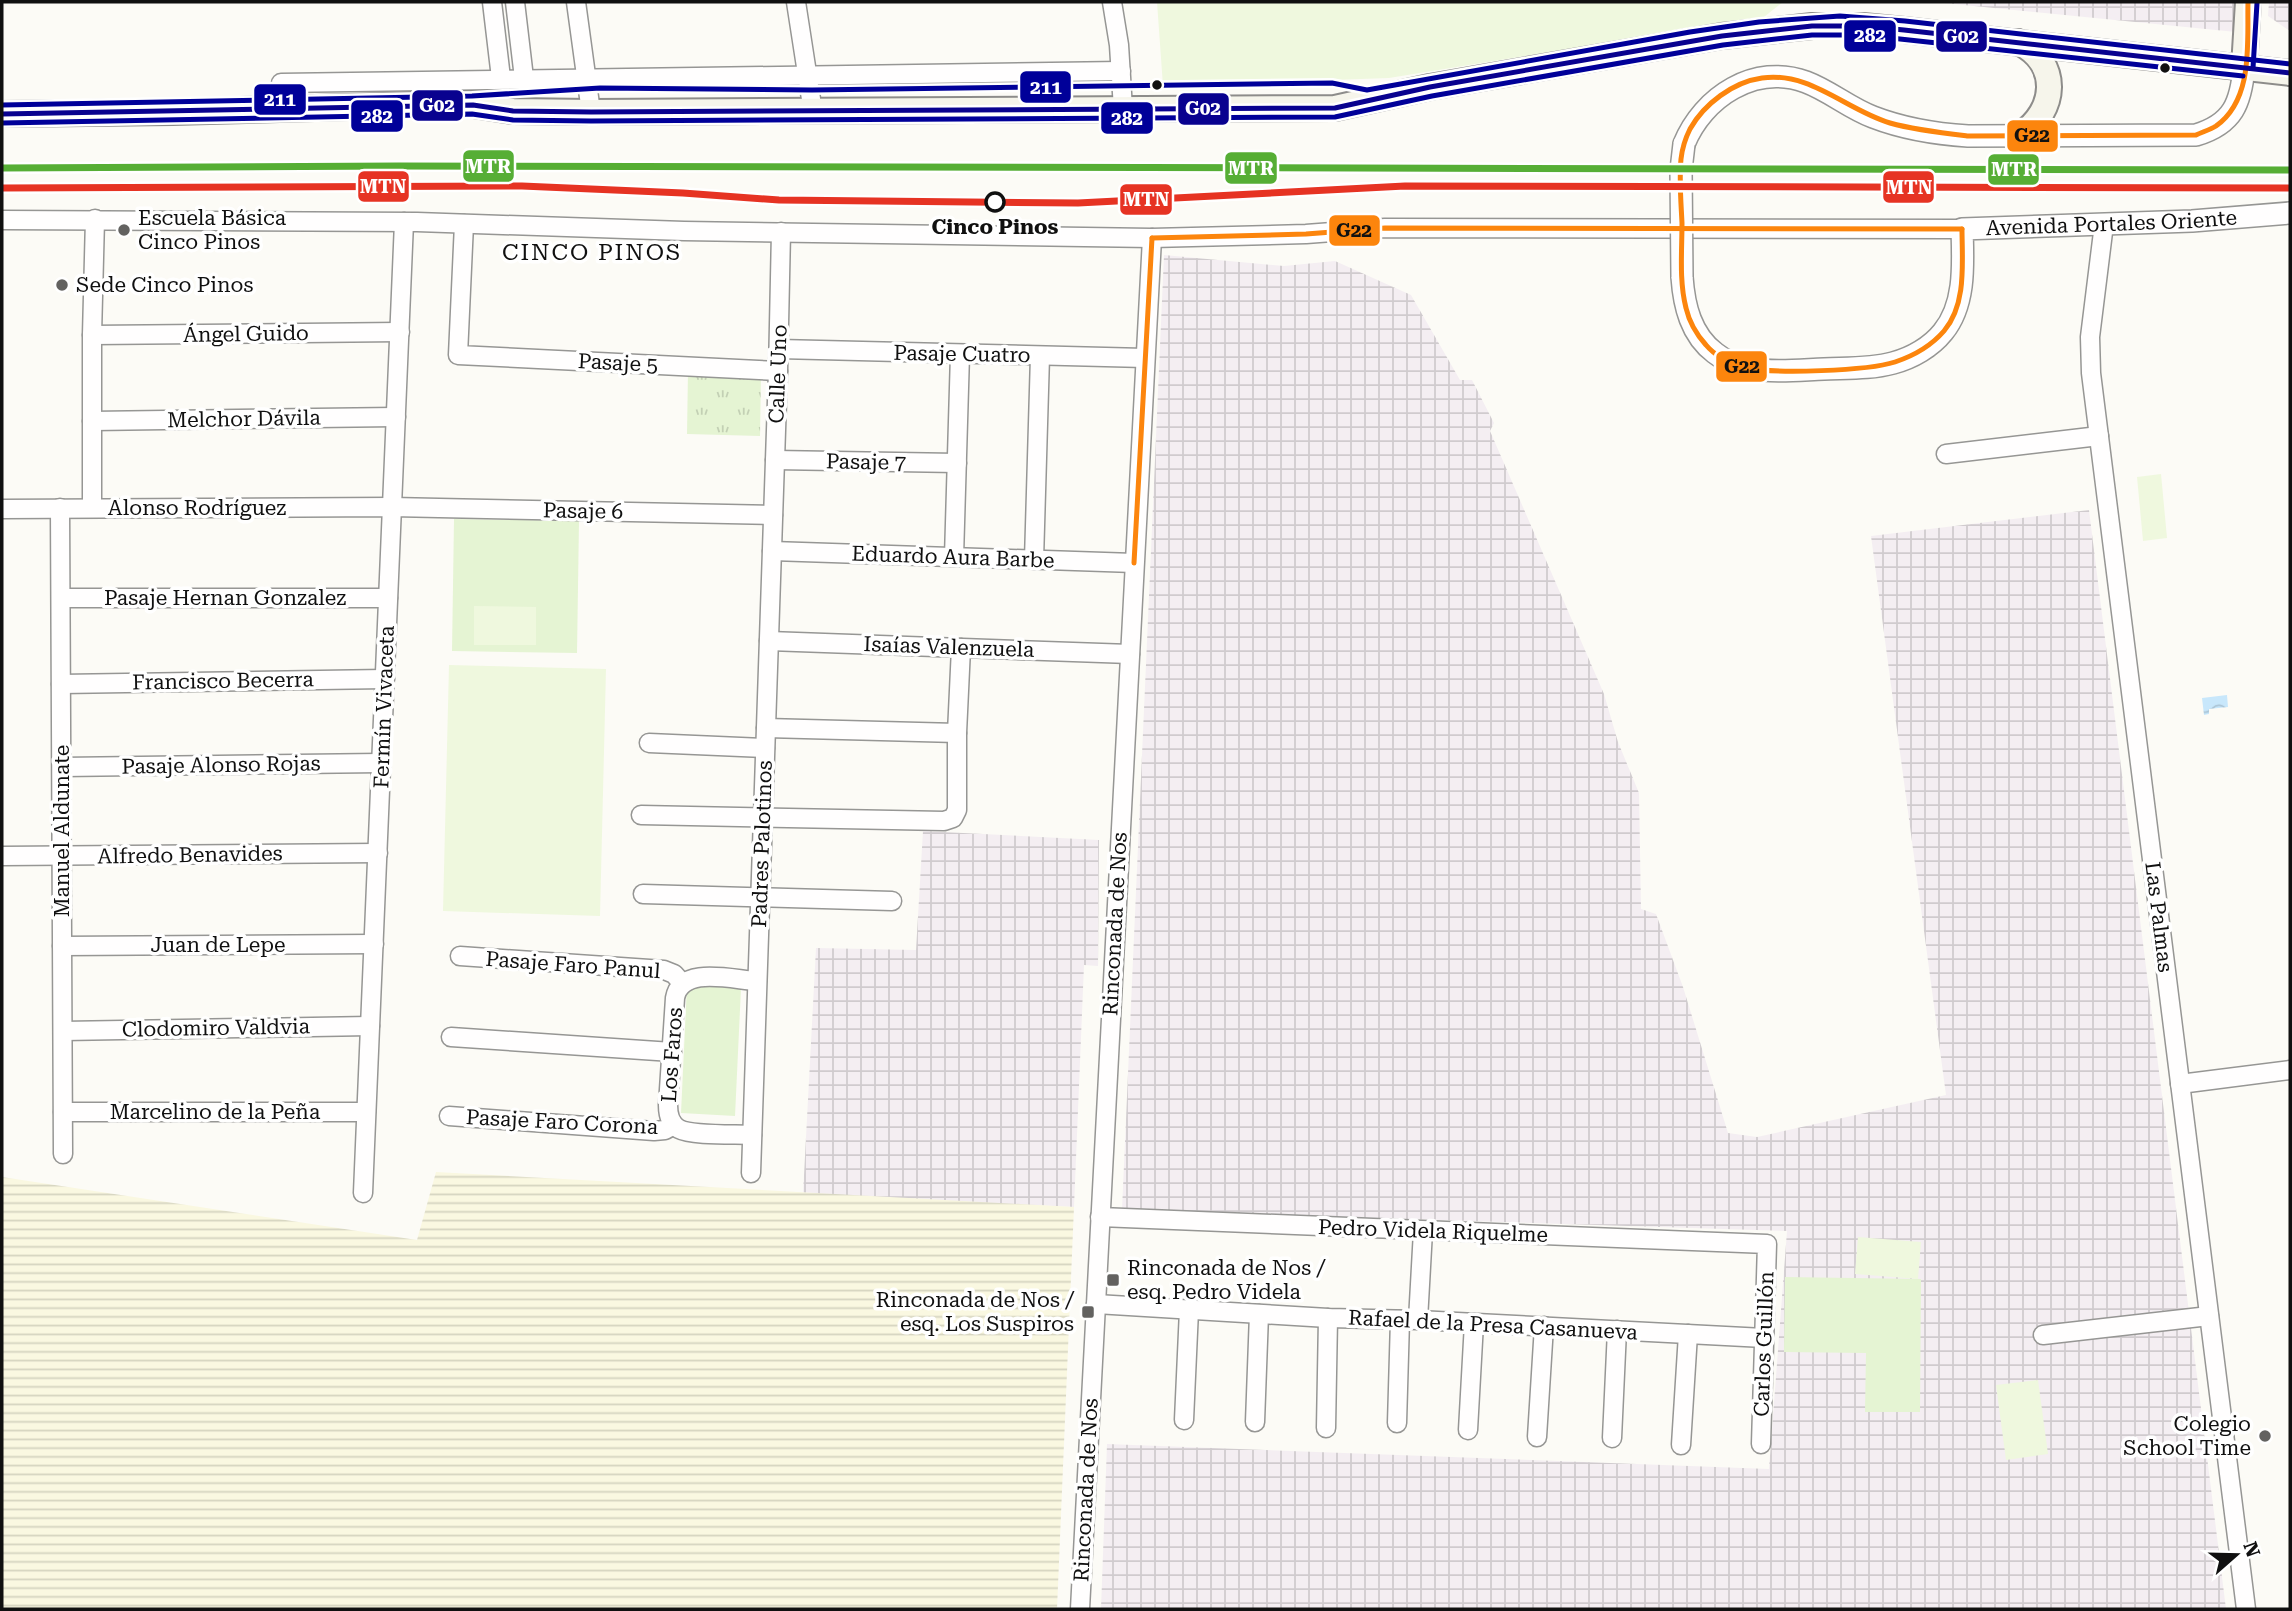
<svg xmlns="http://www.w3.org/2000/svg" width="2292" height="1611" font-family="'Roboto Serif',serif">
  <defs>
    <pattern id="industrial-grid" width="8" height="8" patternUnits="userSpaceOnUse" patternTransform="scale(1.75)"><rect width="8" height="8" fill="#f4eef2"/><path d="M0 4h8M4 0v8" fill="none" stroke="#d0cbce"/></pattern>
    <pattern id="farmland-rules" width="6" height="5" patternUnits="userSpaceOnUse" patternTransform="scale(1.75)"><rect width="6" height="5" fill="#faf8e1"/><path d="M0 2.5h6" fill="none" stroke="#d5d4c0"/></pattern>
    <pattern id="park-tufts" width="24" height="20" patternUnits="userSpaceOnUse" patternTransform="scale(1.75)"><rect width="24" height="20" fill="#e5f4d3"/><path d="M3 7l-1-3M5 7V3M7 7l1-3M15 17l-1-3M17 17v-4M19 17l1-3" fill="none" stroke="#c3d0b4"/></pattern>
    <pattern id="water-waves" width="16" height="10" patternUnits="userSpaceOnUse" patternTransform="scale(1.75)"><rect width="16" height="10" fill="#c8e7fb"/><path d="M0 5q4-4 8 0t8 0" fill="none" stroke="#abc5d6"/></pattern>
  </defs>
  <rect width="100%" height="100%" fill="#fcfbf6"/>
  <g fill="url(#industrial-grid)">
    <path d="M1934,2h304l-2,30z"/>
    <path d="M2269,2h21v29l-22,-15z"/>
    <path d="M1164,255l120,11 51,-5 76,34 49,85h12l22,43 -4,8 114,263 14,48 21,51 2,116 15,5 27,73 45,146 29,4 189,-42 -75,-559 218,-26 137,1099h-1125l6,-165 662,25 18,-238 -665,-21z"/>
    <path d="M923,831l176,9 -1,126 -14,-1 -10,242 -271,-13 13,-246 100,2z"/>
  </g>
  <path fill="url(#farmland-rules)" d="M436,1172l638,35 -17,402h-1055v-432l415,63z"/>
  <g fill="#e5f4d3">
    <path d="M454,519l125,2 -2,132 -125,-2z"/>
    <path d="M687,985l54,3 -6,128 -54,-3z"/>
    <path d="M1785,1277l136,2 -1,133h-55l1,-59 -82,-1z"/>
  </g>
  <path fill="url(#park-tufts)" d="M688,371l73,2 -1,63 -73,-2z"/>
  <g fill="#eff8de">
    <path d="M1157,2h626l-19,15 -375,61 -226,8z"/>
    <path d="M2161,474l6,64 -24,3 -6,-64z"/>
    <path d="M474,606l62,1v38h-62z"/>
    <path d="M449,665l157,4 -6,247 -157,-5z"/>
    <path d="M1858,1237l63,5 -3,37 -63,-5z"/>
    <path d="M2038,1380l10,74 -42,6 -10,-75z"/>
  </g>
  <path fill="url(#water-waves)" d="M2227,695l1,12 -19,2v5l-5,1 -2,-17z"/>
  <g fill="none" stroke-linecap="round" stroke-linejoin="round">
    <g stroke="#969694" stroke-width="21">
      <g id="minor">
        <path d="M492,2l9,76"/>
        <path d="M515,2l9,76"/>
        <path d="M576,2l15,110"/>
        <path d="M796,2l15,97"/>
        <path d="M1112,2l7,43 4,64"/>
        <path d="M281,109v-26l840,-12"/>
        <path d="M2,220l415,2 267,9 468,7 154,-4 79,-6 577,1"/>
        <path d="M464,224l-6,131 320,16"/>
        <path d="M2104,224l-14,113 1,36 155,1236"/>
        <path d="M92,335l308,-3"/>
        <path d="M779,349l366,9"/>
        <path d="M92,421l304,-4"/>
        <path d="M1946,454l153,-18"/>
        <path d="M775,460l182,3"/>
        <path d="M60,508l3,646"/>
        <path d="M92,508v-173l3,-116"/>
        <path d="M2,509l390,-2 381,8"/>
        <path d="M772,551l362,12"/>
        <path d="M954,557l6,-203"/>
        <path d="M1034,560l6,-204"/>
        <path d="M61,598h327"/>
        <path d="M769,641l361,13"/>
        <path d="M61,684l324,-5"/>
        <path d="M766,728l191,5"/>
        <path d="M649,743l116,5"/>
        <path d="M62,767l319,-4"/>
        <path d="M641,815l303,6 9,-3 4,-8v-77l4,-85"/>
        <path d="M2,856l376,-3"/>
        <path d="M643,894l249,7"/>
        <path d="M62,946l312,-2"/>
        <path d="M460,956l204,14 10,4 8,9"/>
        <path d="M63,1031l307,-5"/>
        <path d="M451,1037l221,15"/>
        <path d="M2180,1084l110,-14"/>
        <path d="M63,1112h303"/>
        <path d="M449,1116l205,15 11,-1 9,-5"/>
        <path d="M752,1135c-16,-1 -60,1 -73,-6 -9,-5 -11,-14 -11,-24l7,-107c6,-33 58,-18 82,-17"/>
        <path d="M751,1173l27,-802 3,-139"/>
        <path d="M363,1193l41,-971"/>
        <path d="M1100,1217l667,27 -6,200"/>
        <path d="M1096,1304l232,14 90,2 346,18"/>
        <path d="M1418,1320l5,-89"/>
        <path d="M2043,1335l166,-19"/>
        <path d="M1184,1420l5,-110"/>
        <path d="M1255,1422l4,-108"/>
        <path d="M1397,1423l3,-103"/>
        <path d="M1326,1428l2,-110"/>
        <path d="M1468,1430l6,-107"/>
        <path d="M1537,1437l7,-111"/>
        <path d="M1612,1438l5,-108"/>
        <path d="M1681,1445l7,-111"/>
        <path d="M1080,1609l72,-1371"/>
      </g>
    </g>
    <g stroke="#969694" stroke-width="24">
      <g id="tertiary">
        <path d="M1684,144c19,-47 71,-81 122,-62 24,9 43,26 67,35 31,12 63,17 95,19l228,-1c37,-11 45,-32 48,-68"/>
        <path id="s1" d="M1682,277c2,29 9,58 33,76 10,8 22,13 34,15 24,5 50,2 75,1 23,-1 47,0 69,-6 19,-5 38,-16 50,-31 23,-28 20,-69 19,-103l230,-8 98,-8"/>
      </g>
    </g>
    <g stroke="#8d8c8a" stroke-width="28">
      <g id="secondary">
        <path d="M2018,42c43,21 39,69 2,93"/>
        <path d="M2244,67l4,-65"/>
        <path d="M473,105l40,6 78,1 744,-4 95,-21 292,-51 90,-10h51l41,4 386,43"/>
        <path d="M2,114l171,-2 315,-9"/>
      </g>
    </g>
    <use href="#minor" stroke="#fffefe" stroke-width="18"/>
    <use href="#tertiary" stroke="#fffefe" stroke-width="21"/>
    <use href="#secondary" stroke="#f6f5eb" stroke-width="24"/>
    <g stroke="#969694" stroke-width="24" stroke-linecap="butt">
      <path id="tertiary-bridge" d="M1682,277l-1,-107 3,-26"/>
    </g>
    <use href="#tertiary-bridge" stroke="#fffefe" stroke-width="21"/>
    <g stroke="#fff" stroke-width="10">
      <g id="bus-1">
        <path d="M1962,229c0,33 5,75 -18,102 -13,15 -31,25 -49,31 -28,9 -119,12 -148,6 -15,-4 -31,-11 -41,-23 -9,-10 -17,-24 -20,-37 -7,-27 -4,-57 -4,-85 -1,-21 -3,-43 -1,-64 1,-9 5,-22 9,-30 14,-25 43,-47 72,-51 48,-7 84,32 128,45 25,7 52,10 78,13l228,-1c6,-3 14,-5 20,-9 38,-27 31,-84 32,-124"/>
        <path d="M1152,238l154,-4 79,-6 577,1"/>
        <path d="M1134,563l18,-325"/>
      </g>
    </g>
    <g stroke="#fff" stroke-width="10">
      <g id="bus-2">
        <path d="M2253,68l4,-65"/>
        <path d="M2,123l470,-9 41,6 78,1 744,-4 97,-21 291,-51 89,-10h51l380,41"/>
      </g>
    </g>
    <g stroke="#fff" stroke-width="10">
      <path id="bus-3" d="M2,114l471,-9 40,6 78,1 744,-4 95,-21 292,-51 90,-10h51l41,4 386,43"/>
    </g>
    <g stroke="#fff" stroke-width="10">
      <path id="bus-4" d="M2,105l470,-9 128,-8 212,2 520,-7 35,7 323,-58 69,-10 81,-6 65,5 385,43"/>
    </g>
    <use href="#bus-1" stroke="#fc850d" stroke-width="5"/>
    <use href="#bus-2" stroke="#009" stroke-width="5"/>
    <use href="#bus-3" stroke="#09028f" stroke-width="5"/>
    <use href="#bus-4" stroke="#009" stroke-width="5"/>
    <g stroke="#fff" stroke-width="12">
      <path id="rail-1" d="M2,188l520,-2 161,7 96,7 299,3 327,-17 885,2"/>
    </g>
    <g stroke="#fff" stroke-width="12">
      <path id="rail-2" d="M2,168l397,-2 1891,4"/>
    </g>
    <use href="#rail-1" stroke="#e63323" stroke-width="7"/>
    <use href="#rail-2" stroke="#56ae35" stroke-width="7"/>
  </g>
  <g fill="#101010" stroke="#fff" stroke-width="2.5">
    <circle cx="2165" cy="68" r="6"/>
    <circle cx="1157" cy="85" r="6"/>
  </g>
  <circle fill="#fff" stroke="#101010" stroke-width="3.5" cx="995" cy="202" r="9"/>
  <g fill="#636260" stroke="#fff" stroke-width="2.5">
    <circle cx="124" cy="230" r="7"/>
    <circle cx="62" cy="285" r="7"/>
    <rect x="1106" y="1273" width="14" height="14" rx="3.5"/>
    <rect x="1081" y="1305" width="14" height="14" rx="3.5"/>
    <circle cx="2265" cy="1436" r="7"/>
  </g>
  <g text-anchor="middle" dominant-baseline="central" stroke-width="7" stroke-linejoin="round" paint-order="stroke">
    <g font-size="21" fill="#101010" stroke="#fff" text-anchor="start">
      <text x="138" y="218">Escuela Básica<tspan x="138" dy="24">Cinco Pinos</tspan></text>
      <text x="76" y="285">Sede Cinco Pinos</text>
      <text x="1127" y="1268">Rinconada de Nos /<tspan x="1127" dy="24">esq. Pedro Videla</tspan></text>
      <text x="1074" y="1300" text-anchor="end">Rinconada de Nos /<tspan x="1074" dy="24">esq. Los Suspiros</tspan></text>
      <text x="2251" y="1424" text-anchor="end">Colegio<tspan x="2251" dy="24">School Time</tspan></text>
    </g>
    <g font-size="21" fill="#101010" stroke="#fff">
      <text stroke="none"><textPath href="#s1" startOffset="584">Avenida Portales Oriente</textPath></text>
      <text transform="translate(246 334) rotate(-1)">Ángel Guido</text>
      <text transform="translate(962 354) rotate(1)">Pasaje Cuatro</text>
      <text transform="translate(618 363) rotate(3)">Pasaje 5</text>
      <text transform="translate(778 374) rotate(-88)">Calle Uno</text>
      <text transform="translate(244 419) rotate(-1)">Melchor Dávila</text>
      <text transform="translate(866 462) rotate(1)">Pasaje 7</text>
      <text x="197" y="508">Alonso Rodríguez</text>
      <text transform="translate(583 511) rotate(1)">Pasaje 6</text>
      <text transform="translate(953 557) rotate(2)">Eduardo Aura Barbe</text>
      <text x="225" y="598">Pasaje Hernan Gonzalez</text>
      <text transform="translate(949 647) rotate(2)">Isaías Valenzuela</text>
      <text transform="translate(223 681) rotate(-1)">Francisco Becerra</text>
      <text transform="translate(384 707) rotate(-88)">Fermín Vivaceta</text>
      <text transform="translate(221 765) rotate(-1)">Pasaje Alonso Rojas</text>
      <text transform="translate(62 831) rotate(-90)">Manuel Aldunate</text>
      <text transform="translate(762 844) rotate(-88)">Padres Palotinos</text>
      <text transform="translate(190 855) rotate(-1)">Alfredo Benavides</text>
      <text transform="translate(2159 917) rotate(83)">Las Palmas</text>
      <text transform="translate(1115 924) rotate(-87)">Rinconada de Nos</text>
      <text x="218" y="945">Juan de Lepe</text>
      <text transform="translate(573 965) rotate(4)">Pasaje Faro Panul</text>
      <text transform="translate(216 1028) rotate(-1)">Clodomiro Valdvia</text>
      <text transform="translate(672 1055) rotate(-86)">Los Faros</text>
      <text x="215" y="1112">Marcelino de la Peña</text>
      <text transform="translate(562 1122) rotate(3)">Pasaje Faro Corona</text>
      <text transform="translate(1433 1231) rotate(2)">Pedro Videla Riquelme</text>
      <text transform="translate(1493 1325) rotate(3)">Rafael de la Presa Casanueva</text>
      <text transform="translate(1764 1344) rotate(-88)">Carlos Guillón</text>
      <text transform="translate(1086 1490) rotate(-87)">Rinconada de Nos</text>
    </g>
    <g font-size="21" font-weight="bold" fill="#101010" stroke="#fff">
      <text x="995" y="227">Cinco Pinos</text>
    </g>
    <g font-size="23" letter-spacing="2" fill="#101010" stroke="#fff">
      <text x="592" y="252">CINCO PINOS</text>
    </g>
  </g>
  <g stroke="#fff" stroke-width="2.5">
    <rect x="1843" y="19" width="54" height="34" rx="7" fill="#009"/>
    <rect x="1935" y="20" width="53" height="33" rx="7" fill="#09028f"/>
    <rect x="1019" y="70" width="53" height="34" rx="7" fill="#009"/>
    <rect x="253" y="83" width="54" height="33" rx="7" fill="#009"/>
    <rect x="411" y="89" width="53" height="33" rx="7" fill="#09028f"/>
    <rect x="1177" y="92" width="53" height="34" rx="7" fill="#09028f"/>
    <rect x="350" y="99" width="54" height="34" rx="7" fill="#009"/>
    <rect x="1100" y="101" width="54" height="34" rx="7" fill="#009"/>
    <rect x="2006" y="119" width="53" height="34" rx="7" fill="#fc850d"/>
    <rect x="462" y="149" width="53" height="34" rx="7" fill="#56ae35"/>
    <rect x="1224" y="151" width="54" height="34" rx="7" fill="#56ae35"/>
    <rect x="1987" y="153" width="53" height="33" rx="7" fill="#56ae35"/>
    <rect x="357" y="170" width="53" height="33" rx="7" fill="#e63323"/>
    <rect x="1882" y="170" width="53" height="34" rx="7" fill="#e63323"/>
    <rect x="1119" y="183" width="54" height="33" rx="7" fill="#e63323"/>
    <rect x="1328" y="214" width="53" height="33" rx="7" fill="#fc850d"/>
    <rect x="1715" y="350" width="53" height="33" rx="7" fill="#fc850d"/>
  </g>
  <g font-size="19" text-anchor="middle" font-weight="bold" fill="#fff">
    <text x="1870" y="42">282</text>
    <text x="1961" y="43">G02</text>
    <text x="1046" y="94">211</text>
    <text x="280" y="106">211</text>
    <text x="437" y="112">G02</text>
    <text x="1203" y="115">G02</text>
    <text x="377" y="123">282</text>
    <text x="1127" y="125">282</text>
    <text x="488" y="173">MTR</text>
    <text x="1251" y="175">MTR</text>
    <text x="2014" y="176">MTR</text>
    <text x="383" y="193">MTN</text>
    <text x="1909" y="194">MTN</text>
    <text x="1146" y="206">MTN</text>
  </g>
  <g font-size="19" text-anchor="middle" font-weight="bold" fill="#111">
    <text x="2032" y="142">G22</text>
    <text x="1354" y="237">G22</text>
    <text x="1742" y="373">G22</text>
  </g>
  <rect width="2292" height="1611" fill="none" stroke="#101010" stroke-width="7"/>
  <g transform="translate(2236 1555) rotate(70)" stroke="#ffffff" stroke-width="5" paint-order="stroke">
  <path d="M0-5L12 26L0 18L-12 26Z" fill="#101010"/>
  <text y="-10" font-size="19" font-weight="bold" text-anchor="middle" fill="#101010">N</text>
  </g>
</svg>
